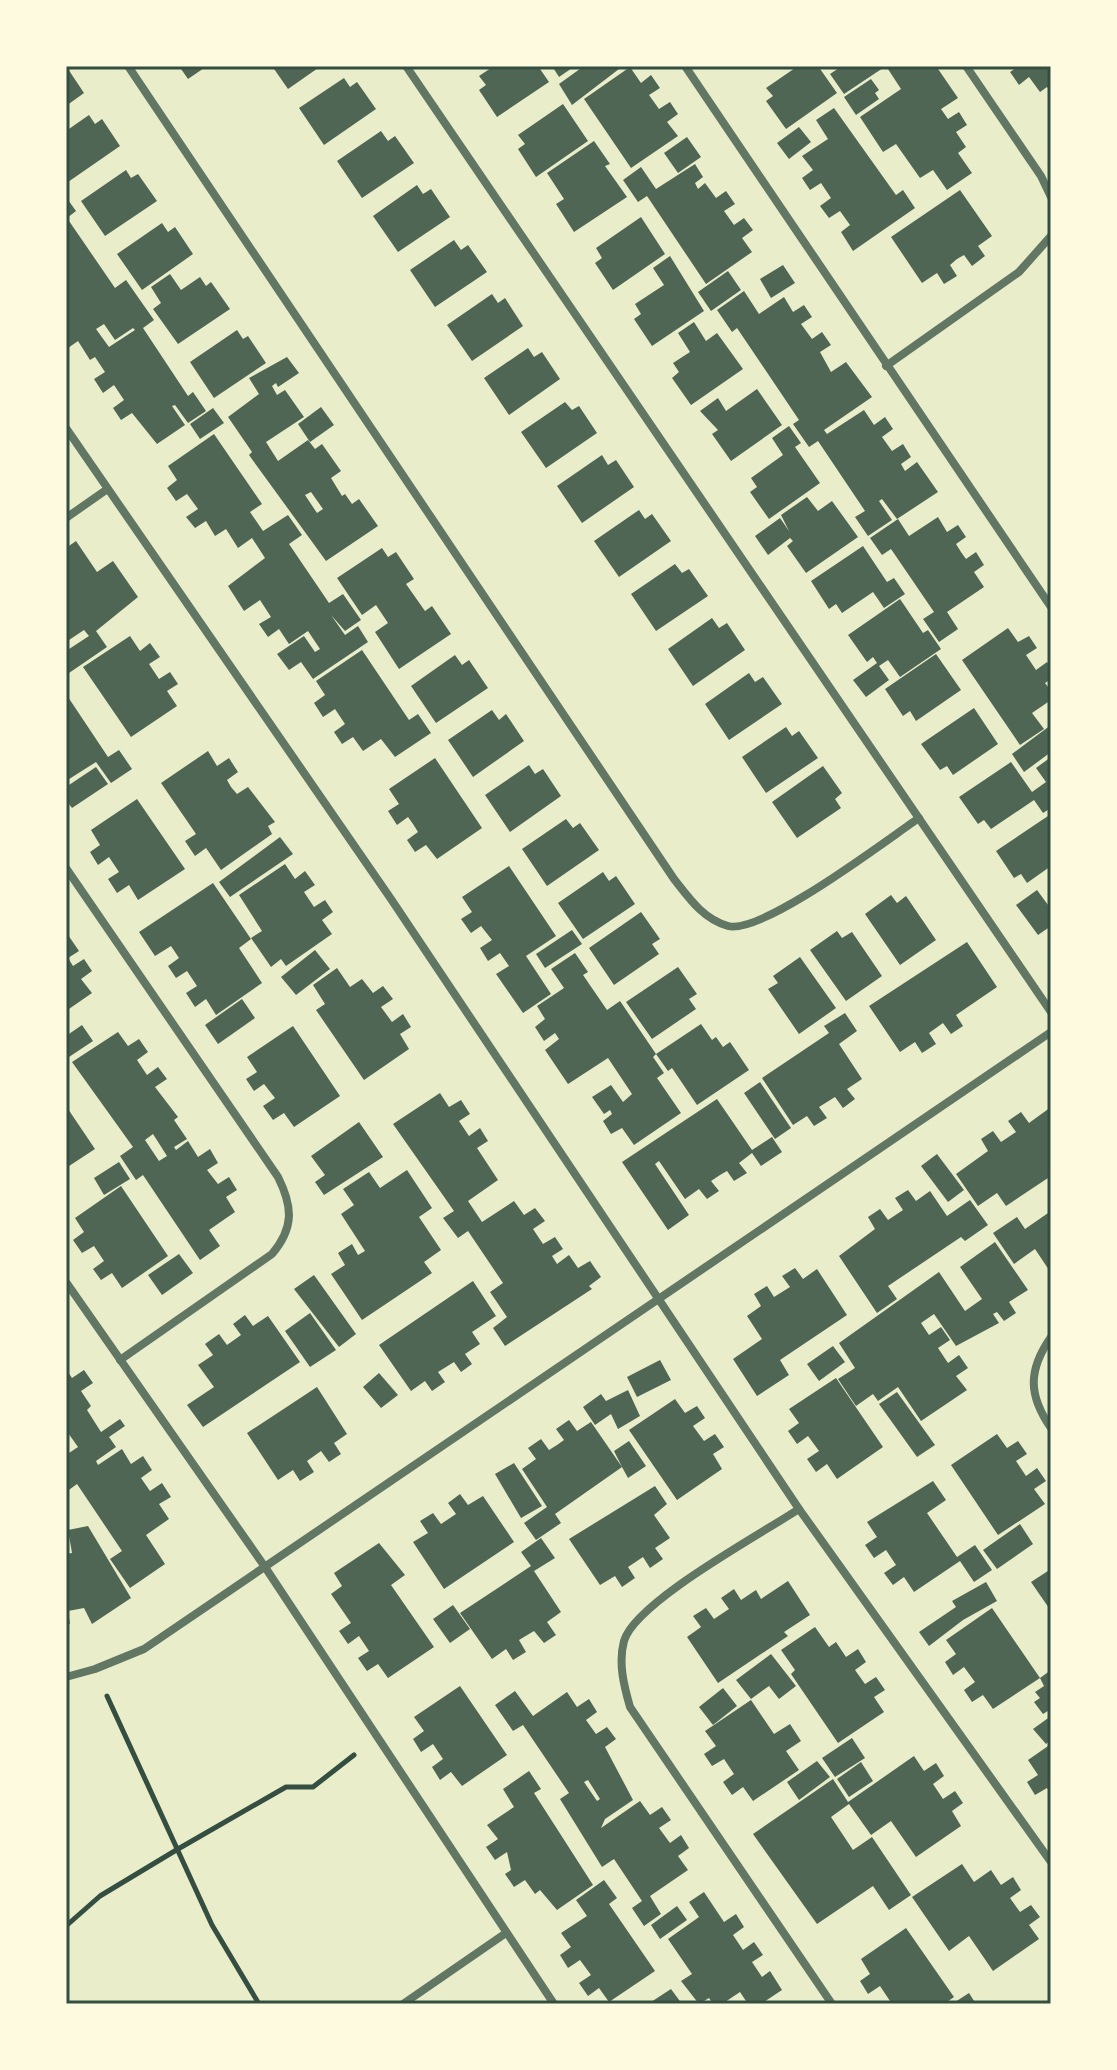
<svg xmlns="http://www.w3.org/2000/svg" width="1117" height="2070" font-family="Commissioner,sans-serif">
  <rect width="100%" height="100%" fill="#e9edc9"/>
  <g fill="#4f6655" fill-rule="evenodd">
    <path d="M66,66l18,27 -18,13z"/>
    <path d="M179,66h28l-19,13z"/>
    <path d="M272,66h49l-33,23z"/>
    <path d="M494,66h44l11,16 -52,35 -18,-27 7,-5 -7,-9z"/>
    <path d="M552,66h23l-16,11z"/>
    <path d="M584,66l35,3 -47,36 -13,-21z"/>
    <path d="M798,66h20l19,27 -51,36 -20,-28 7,-5 -7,-8z"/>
    <path d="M842,66h94l22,32 -17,11 7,10 11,-7 8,13 -11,7 10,15 -8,6 14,20 -25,17 -14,-20 -13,8 -24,-34 -13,8 -23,-35 41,-28 -15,-23 -42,28 -14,-20z"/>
    <path d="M1019,66h32v26l-4,-5 -7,5 -11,-15 -10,8 -9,-13z"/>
    <path d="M630,67l11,16 10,-8 9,13 -11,7 10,14 11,-7 8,12 -11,8 11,14 -47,32 -47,-69z"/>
    <path d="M344,78l6,9 7,-5 19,27 -52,36 -25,-37z"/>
    <path d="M871,79l8,11 -4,3 4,6 -23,16 -12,-18z"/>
    <path d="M563,104l25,37 -52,36 -18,-28 7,-5 -7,-9z"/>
    <path d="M834,108l62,87 7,-5 12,18 -62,43 -12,-19 9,-7 -10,-14 -11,7 -9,-12 11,-8 -10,-15 -11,7 -8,-12 11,-8 -11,-14 26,-17 -12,-19z"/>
    <path d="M89,115l6,9 7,-5 18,27 -52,36 -2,-51z"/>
    <path d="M799,127l12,15 -22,17 -12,-16z"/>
    <path d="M381,131l7,10 7,-5 19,27 -52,35 -25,-37z"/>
    <path d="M687,137l14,20 -23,16 -14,-20z"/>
    <path d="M594,141l16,23 -5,2 22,31 -53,35 -18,-28 8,-5 -17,-26z"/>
    <path d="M695,164l8,13 -8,6 3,6 7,-6 11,15 10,-7 9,13 -11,7 10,14 10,-7 9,12 -11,8 10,14 -46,32 -59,-88 -9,6 -15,-22 18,-13 15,22z"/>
    <path d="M126,170l5,8 7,-4 19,27 -52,35 -24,-35z"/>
    <path d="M417,185l6,9 8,-5 19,28 -52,35 -25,-36z"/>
    <path d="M960,190l32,46 -14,10 7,10 -13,10 -8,-11 -7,4 -7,6 7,11 -13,8 -7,-11 -15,10 -31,-46z"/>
    <path d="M66,197l10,14 -9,7 48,70 11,-8 28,40 -11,8 45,68 5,-4 13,19 -18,12 -13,-18 -3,1 13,19 -28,19 -25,-31 -11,7 -8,-12 11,-8 -10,-15 -11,8 -9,-14 11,-7 -10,-15 -5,3 -12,-19 -10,7 -2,-2zM104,324l11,16 18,-12 2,2 -26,17 -13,-18z"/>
    <path d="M641,217l24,37 -52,36 -18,-27 7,-5 -6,-10z"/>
    <path d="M162,223l6,9 7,-5 18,27 -51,36 -25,-36z"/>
    <path d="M454,240l7,10 7,-5 19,27 -52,35 -25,-37z"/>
    <path d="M670,256l34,55 -52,35 -18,-27 7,-5 -6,-10 29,-19 -11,-17z"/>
    <path d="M783,265l12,18 -24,15 -11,-19z"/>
    <path d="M728,271l13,19 -30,21 -13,-19z"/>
    <path d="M170,274l11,16 19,-13 6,9 5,-4 19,27 -52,35 -25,-35 8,-6 -10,-16z"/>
    <path d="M744,291l15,23 25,-17 9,15 11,-7 8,12 -11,7 11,15 10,-7 9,13 -11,7 11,20 15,-10 26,35 -48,33 3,4 37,-24 10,15 11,-8 8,12 -11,8 10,14 11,-7 8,13 -10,7 4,7 12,-9 21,30 -41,27 -15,-20 -3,2 13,19 -24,16 -13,-19 10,-6 -47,-70 -9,6 -16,-23 6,-4 -62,-92 -5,4 -15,-22z"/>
    <path d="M492,294l6,9 7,-5 18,28 -51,35 -25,-36z"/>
    <path d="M694,322l12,19 11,-8 26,36 -52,36 -19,-27 7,-6 -6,-9 17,-11 -12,-19z"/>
    <path d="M237,330l6,9 5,-3 18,27 -52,35 -24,-36z"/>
    <path d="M528,348l6,9 8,-5 18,27 -51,36 -25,-37z"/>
    <path d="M287,357l12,16 -21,14 -2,-4 -4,3 5,9 8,-5 19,27 -38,25 12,19 30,-21 7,9 7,-5 19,27 -10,7 11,18 3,-2 7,10 7,-5 19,27 -52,35 -77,-106 3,-3 -24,-35 31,-23 -10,-16zM311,492l12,17 -6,4 -12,-18z"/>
    <path d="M757,389l25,36 -51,36 -19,-27 6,-4 -18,-19 18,-13 8,13z"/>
    <path d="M565,402l7,8 7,-4 18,27 -51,35 -25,-36z"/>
    <path d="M321,407l13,18 -24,17 -12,-18z"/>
    <path d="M213,408l11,15 -24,16 -10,-15z"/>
    <path d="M789,426l12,17 -6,4 25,36 -51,36 -19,-27 7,-5 -6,-9 32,-23 -11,-17z"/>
    <path d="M214,434l48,70 -12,8 13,19 25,-16 14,20 -13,9 40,59 14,-9 18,26 -16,11 -14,-16 14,20 13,-9 10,16 -55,37 -12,-17 -12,8 -12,-16 27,-18 11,16 5,-3 -12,-18 -19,13 -10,-15 -11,8 -9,-13 12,-7 -11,-17 -16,11 -16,-25 37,-28 -13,-20 -14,10 -12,-19 -11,7 -9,-15 -11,7 -9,-11 12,-8 -11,-15 -11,7 -9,-13 10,-8 -9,-14z"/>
    <path d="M602,455l6,10 8,-5 18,27 -52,36 -25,-37z"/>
    <path d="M807,497l11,14 14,-10 26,36 -52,36 -19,-27 6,-5 -3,-3 -22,17 -13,-19 25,-18 9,13 -8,-16z"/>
    <path d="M639,510l6,9 7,-5 19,27 -52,36 -25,-36z"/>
    <path d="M938,517l9,15 11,-7 8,12 -10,7 5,8 5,7 10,-7 8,13 -10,7 10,15 -37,25 11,17 -19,13 -16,-23 11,-7 -43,-63 -9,6 -12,-17 28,-19 11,17z"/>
    <path d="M76,541l21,31 16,-11 25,36 -42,34 11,16 -38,26 -3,-22 23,-15 -5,-6 -18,12v-94z"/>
    <path d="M863,546l24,36 7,-4 11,16 -21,14 -11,-16 -31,21 -6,-9 -7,5 -18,-28z"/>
    <path d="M382,548l6,9 8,-5 18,27 -8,5 19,27 7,-5 19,28 -52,35 -24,-37 13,-9 -12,-18 -14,10 -25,-37z"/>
    <path d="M675,564l7,9 7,-4 19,27 -52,35 -25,-37z"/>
    <path d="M900,599l23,34 5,-3 13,19 -41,28 -12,-17 -9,6 10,14 -23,17 -13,-17 24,-17 -4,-6 -6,5 -19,-27z"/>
    <path d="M712,618l7,10 8,-5 18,27 -52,36 -25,-37z"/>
    <path d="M1008,628l10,14 11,-6 8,12 -11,7 10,15 11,-8 4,6v11l-6,4 6,8v9l-19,13 12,16 -24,16 -58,-85z"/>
    <path d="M130,636l10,15 10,-8 10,14 -11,7 10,15 11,-7 8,12 -11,7 10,15 -46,31 -48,-70z"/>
    <path d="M362,650l47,70 9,-6 13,19 -36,24 -14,-18 -18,12 -10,-14 -11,7 -8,-12 11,-8 -10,-15 -12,8 -9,-14 11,-8 -9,-14z"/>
    <path d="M936,654l25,36 -45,31 -6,-10 -7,5 -18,-27z"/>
    <path d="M455,655l7,10 7,-5 19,28 -52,35 -25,-37z"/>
    <path d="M749,673l6,9 8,-5 19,27 -53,36 -24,-36z"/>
    <path d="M66,694l42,63 11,-7 13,19 -21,14 -15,-21 -30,19z"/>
    <path d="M974,708l24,36 -45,31 -6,-9 -7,4 -19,-26z"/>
    <path d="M492,710l7,10 7,-6 18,27 -51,36 -25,-37z"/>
    <path d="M1051,725v27l-27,20 -12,-18z"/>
    <path d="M786,727l6,9 7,-5 19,27 -52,35 -24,-36z"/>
    <path d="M208,751l9,15 12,-8 9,14 -11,8 4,7 6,7 11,-7 27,35 -7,4 4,8 -51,36 -15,-22 -11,8 -10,-15 11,-7 -35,-51z"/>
    <path d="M1051,757v51l-8,5 -9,-13 -43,29 -7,-9 -6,4 -19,-27 52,-35 21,30 14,-10 -10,-14z"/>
    <path d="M435,758l47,70 -45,31 -11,-14 -11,7 -8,-12 11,-8 -5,-8 -5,-7 -11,8 -9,-14 11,-7 -10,-15z"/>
    <path d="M529,765l6,9 8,-5 18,27 -51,36 -25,-37z"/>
    <path d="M823,766l19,27 -7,6 6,9 -44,30 -25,-36z"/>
    <path d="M96,767l12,17 -36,24 -6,-8v-13z"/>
    <path d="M137,799l48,70 -47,31 -9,-15 -12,8 -9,-14 11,-7 -10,-15 -11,8 -8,-13 10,-7 -9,-15z"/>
    <path d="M1048,816l3,5v45l-24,17 -6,-9 -7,4 -18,-27z"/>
    <path d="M566,819l7,9 7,-5 19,27 -52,36 -25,-37z"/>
    <path d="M280,837l13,17 -63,43 -11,-15z"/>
    <path d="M285,864l10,15 10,-8 10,14 -11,7 10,15 11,-7 8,12 -11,8 10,14 -46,32 -5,-7 -10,8 -20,-29 11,-7 -23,-36z"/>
    <path d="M509,866l47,70 -30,20 25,38 -28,19 -27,-39 13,-8 -9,-13 -12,8 -8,-13 12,-8 -11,-14 -10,7 -10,-14 11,-7 -10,-15z"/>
    <path d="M603,872l6,9 7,-5 19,28 -52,35 -25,-36z"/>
    <path d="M213,883l38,56 -12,9 23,35 -46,32 -10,-16 -11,8 -9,-14 11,-7 -10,-15 -11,7 -8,-12 11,-8 -8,-12 -16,10 -16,-24z"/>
    <path d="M1037,890l14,19v17l-13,9 -22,-30z"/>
    <path d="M891,895l6,8 9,-7 30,44 -36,25 -35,-51z"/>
    <path d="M641,912l19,27 -8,5 7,10 -45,31 -25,-37z"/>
    <path d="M572,930l10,14 -37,24 -9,-14z"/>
    <path d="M837,931l5,7 10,-6 30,44 -36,25 -36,-51z"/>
    <path d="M66,932l13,19 -11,7 5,8 11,-7 8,12 -11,8 11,14 -26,18z"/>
    <path d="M967,942l30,45 -41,28 7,11 -12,8 -8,-11 -14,10 7,11 -14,9 -7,-11 -15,10 -31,-46z"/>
    <path d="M315,950l15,19 -34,26 -15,-18z"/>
    <path d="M575,953l13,19 -5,3 24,35 13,-9 36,53 -3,3 11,16 -7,5 24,35 -47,32 -12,-17 -11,6 -8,-13 9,-7 -2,-4 -6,4 -12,-17 19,-12 12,17 9,-8 -24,-36 -40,26 -23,-34 14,-11 -4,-6 -11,8 -9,-14 10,-8 -8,-13 27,-18 -13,-19z"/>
    <path d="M800,957l36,51 -37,26 -31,-45 10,-6 -5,-7z"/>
    <path d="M678,967l19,27 -8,5 7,10 -44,30 -26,-37z"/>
    <path d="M337,968l13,19 12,-8 11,14 10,-7 10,13 -12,8 11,15 11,-8 8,13 -11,7 9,15 -45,31 -48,-70 9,-6 -12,-19z"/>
    <path d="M242,999l13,19 -37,26 -13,-19z"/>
    <path d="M845,1013l12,18 -18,13 23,35 -15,10 8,10 -12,9 -8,-11 -16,10 8,11 -13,8 -7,-10 -14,9 -31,-47 67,-45 -5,-7z"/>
    <path d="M701,1024l11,16 4,-3 7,10 7,-5 19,28 -52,35 -25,-37 -4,3 -12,-17z"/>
    <path d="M82,1025l11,16 -27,18v-23z"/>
    <path d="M293,1026l47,70 -46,31 -10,-14 -11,7 -10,-14 12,-8 -11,-14 -10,7 -8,-12 11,-7 -10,-15z"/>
    <path d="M118,1032l10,14 11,-7 9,13 -11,8 10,15 11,-8 9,12 -12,8 23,30 -4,3 13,19 -13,8 2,3 12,-9 10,16 12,-8 8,14 -11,7 11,14 11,-7 8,13 -11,7 9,15 -26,18 11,16 -20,14 -57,-85 -7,5 -16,-24 13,-9 -61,-85zM153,1134l14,22 -8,5 -14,-21z"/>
    <path d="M760,1082l31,46 -16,11 -31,-46z"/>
    <path d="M440,1093l9,14 12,-7 9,14 -11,7 10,15 11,-8 8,13 -11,7 21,32 -30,21 14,21 32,-21 10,14 11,-7 10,13 -12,8 10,15 12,-7 8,12 -11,7 5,8 12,-9 9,13 12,-7 11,16 -12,9 3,3 -87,57 -12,-18 14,-11 -17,-25 13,-9 -35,-52 -10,7 -15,-20 11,-7 -61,-87z"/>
    <path d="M717,1099l35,51 20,-13 10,15 -21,14 -9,-13 -13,10 8,10 -13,8 -7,-10 -7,4 -9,6 8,10 -12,8 -8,-10 -14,10 -26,-38 -4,3 34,51 -21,15 -46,-68z"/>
    <path d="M66,1106l29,43 -29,19z"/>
    <path d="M1051,1107v69l-45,30 -9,-13 -19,13 -22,-32 32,-23 -7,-12 12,-8 8,11 15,-10 -8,-11 13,-9 8,11z"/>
    <path d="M359,1122l24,35 -59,38 -9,-13 10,-7 -14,-19z"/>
    <path d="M937,1154l27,36 -16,12 -27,-36z"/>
    <path d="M119,1162l11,17 -26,16 -10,-17z"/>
    <path d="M407,1170l25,38 -13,9 22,33 -17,12 8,11 -70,47 -31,-46 14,-9 -7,-12 14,-9 6,11 7,-4 -24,-37 13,-9 -11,-16 26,-17 11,16z"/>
    <path d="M121,1186l47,70 -46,32 -10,-15 -11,7 -8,-11 11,-8 -10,-15 -12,7 -9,-13 11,-8 -9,-14z"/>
    <path d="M908,1190l8,11 14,-10 17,25 23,-16 18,25 -23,16 -4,-4 -73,49 9,13 -20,14 -38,-57 36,-27 -7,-12 12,-8 8,11 15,-10 -8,-12z"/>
    <path d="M1051,1211v62l-16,-24 -21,15 -21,-31 24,-16 8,12z"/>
    <path d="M995,1242l33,48 -19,12 7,11 -12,8 -7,-9 -4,2 6,9 -43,23 -22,-32 -13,9 8,12 12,-8 9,13 -12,8 10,15 11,-8 9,13 -12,8 11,14 -46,31 -23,-34 -20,14 -5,-7 -17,12 -18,-27 17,-11 -16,-25 100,-71 26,39 17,-12 -22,-32z"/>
    <path d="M179,1254l14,19 -31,22 -14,-20z"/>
    <path d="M795,1268l8,11 14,-10 30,46 -67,45 9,15 -32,21 -24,-37 29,-20 -15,-23 14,-10 -7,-12 13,-8 7,11 16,-10 -8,-11z"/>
    <path d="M314,1275l42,59 -17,13 -45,-58z"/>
    <path d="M473,1281l23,35 -24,16 8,12 -15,10 7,10 -11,8 -7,-10 -16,10 7,10 -13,9 -7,-10 -14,10 -32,-46z"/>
    <path d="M310,1313l26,37 -26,17 -25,-36z"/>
    <path d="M245,1315l8,11 15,-10 32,46 -97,65 -16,-22 27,-18 -16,-22 15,-10 -8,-11 14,-10 8,11 14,-10 -8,-11z"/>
    <path d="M833,1346l12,16 -26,19 -12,-17z"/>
    <path d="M660,1360l11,20 -34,17 -10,-20z"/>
    <path d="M66,1369l6,9 12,-8 9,13 -12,8 10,15 -4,4 14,22 19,-13 5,7 -16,11 7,10 -20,14 2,4 24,-16 9,15 12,-8 9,14 -11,8 9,13 12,-8 9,14 -12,7 10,15 -23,16 19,29 -35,24 -20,-29 12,-8 -45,-67 -11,8v-37l12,-8 -12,-17z"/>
    <path d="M379,1373l19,22 -17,13 -18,-21z"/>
    <path d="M836,1378l47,69 -46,32 -10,-15 -11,8 -9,-13 12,-8 -11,-15 -11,8 -9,-13 11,-8 -10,-14z"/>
    <path d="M317,1387l30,47 -13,9 7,11 -12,8 -8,-11 -14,10 7,11 -14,9 -7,-11 -15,10 -31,-47z"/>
    <path d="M628,1390l12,26 -22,13 -7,-15 -16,11 -12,-18 18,-13 5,7z"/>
    <path d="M897,1392l38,53 -18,12 -38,-53z"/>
    <path d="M675,1399l10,14 12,-7 8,12 -12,8 11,15 11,-7 9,13 -11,7 9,15 -45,31 -48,-70z"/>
    <path d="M569,1420l8,11 14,-9 31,45 -8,-16 15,-10 17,25 -18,12 -6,-11 -67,47 6,9 -25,17 -12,-17 23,-16 -25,-38 14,-10 -8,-11 13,-9 8,11 8,-5 7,-5 -8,-11z"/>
    <path d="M997,1434l10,14 11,-7 9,13 -11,7 10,15 11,-8 9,13 -12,8 11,15 -47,31 -47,-70z"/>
    <path d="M514,1463l28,43 -21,12 -26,-44z"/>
    <path d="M933,1481l13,19 -19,13 30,44 18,-12 17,25 -18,12 -14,-21 -46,31 -10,-15 -11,8 -9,-12 12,-8 -10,-15 -12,8 -9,-13 12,-8 -10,-15z"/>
    <path d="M655,1486l12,18 -13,11 16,23 -15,10 8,11 -13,9 -7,-11 -15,10 7,11 -13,9 -7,-11 -15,9 -31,-46z"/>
    <path d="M460,1494l8,11 15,-9 31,46 -70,47 -31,-47 15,-9 -8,-12 13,-8 8,11 15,-10 -8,-11z"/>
    <path d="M1020,1524l13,20 -36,25 -14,-19z"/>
    <path d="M88,1526l43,72 -39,26 -8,-16 -16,3 2,13 -4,1v-71l6,-1 -4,-23z"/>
    <path d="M541,1538l14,20 -21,13 27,41 -14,10 9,13 -12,8 -10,-12 -15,9 7,12 -13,8 -7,-11 -14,10 -32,-46 71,-47 -10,-14z"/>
    <path d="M379,1543l26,32 -14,10 43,62 -46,31 -10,-14 -11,7 -9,-13 11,-7 -10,-15 -11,8 -9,-13 12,-8 -20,-29 11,-8 -8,-13z"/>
    <path d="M1051,1569v42l-20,-29z"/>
    <path d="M788,1581l22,34 -26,17 4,4 -70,47 -31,-46 14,-10 -8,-11 13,-8 8,11 15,-10 -8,-11 13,-9 7,11 15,-10 5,9z"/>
    <path d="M986,1582l11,19 -34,19 -34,26 -10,-14 37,-25 -4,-6z"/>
    <path d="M453,1605l17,24 -20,14 -17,-24z"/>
    <path d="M992,1608l48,70 11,-8v39l-8,5 -9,-12 6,-4 -5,-6 9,-6 -4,-8 -47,31 -10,-14 -11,7 -8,-12 11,-8 -11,-15 -11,8 -8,-13 11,-8 -10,-14z"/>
    <path d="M815,1627l14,20 7,-5 10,15 12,-8 8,13 -11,8 10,14 11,-7 9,13 -11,7 10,15 -46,31 -47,-69 4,-4 -14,-20z"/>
    <path d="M771,1654l25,32 -17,13 -10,-13 -18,13 -15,-19z"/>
    <path d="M460,1686l47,69 -45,31 -11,-14 -11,8 -8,-13 11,-8 -10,-15 -12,8 -8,-13 11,-8 -10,-14z"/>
    <path d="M723,1688l14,18 -24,19 -14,-18z"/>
    <path d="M515,1691l18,25 34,-24 10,15 12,-8 8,13 -11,8 10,14 11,-7 9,12 -11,8 28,53 -28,19 -4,9 39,-27 10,14 12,-8 9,13 -12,8 11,15 11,-8 8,13 -11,8 10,14 -38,26 11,18 -17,12 -12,-18 10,-7 -28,-42 -12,8 -42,-68 9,-6 -46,-68 -10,6 -18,-26zM588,1780l12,19 -3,2 -13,-19z"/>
    <path d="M751,1700l23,34 16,-10 11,17 -15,10 13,19 -46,31 -10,-14 -11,8 -9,-13 11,-8 -10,-15 -12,7 -8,-12 12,-8 -11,-15z"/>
    <path d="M1051,1716v24l-5,4 -13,-15z"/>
    <path d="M852,1738l13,20 -30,19 -13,-19z"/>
    <path d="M1051,1744v50l-4,-6 -12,7 -8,-13 11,-7 -10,-15z"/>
    <path d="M914,1756l10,15 12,-8 8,13 -11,8 10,15 12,-8 8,12 -11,8 9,15 -45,31 -25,-36 -20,14 -22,-31 -18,13 22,33 19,-13 39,58 -22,15 -16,-24 -56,38 -64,-90 80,-55 15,23z"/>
    <path d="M817,1761l13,16 -31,23 -12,-18z"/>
    <path d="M861,1762l12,19 -24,16 -12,-18z"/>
    <path d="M529,1771l12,18 -7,4 59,92 -36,25 -17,-20 -5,4 -10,-14 -11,7 -9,-13 6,-4 -4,-18 -12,8 -9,-13 12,-8 -11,-14 27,-18 -11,-18z"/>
    <path d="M962,1864l12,18 17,-12 10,15 12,-8 8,13 -11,8 10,14 11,-7 9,12 -11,8 10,14 -46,32 -24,-35 -20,15 -37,-54z"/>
    <path d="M604,1880l13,18 -8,6 46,67 -46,31 -10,-14 -11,8 -9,-13 12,-8 -11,-15 -12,8 -8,-13 11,-8 -10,-14 26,-17 -11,-16z"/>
    <path d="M704,1892l20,30 12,-8 8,13 -11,8 10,15 11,-8 9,13 -11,7 10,15 8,-6 12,19 -21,14h-13l-8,-12 -18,12h-9l-4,-6 -10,6 -18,-23 11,-7 -24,-35 31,-22 -10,-15z"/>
    <path d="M677,1906l10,14 -27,19 -9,-14z"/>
    <path d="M906,1928l48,69 -10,7h-58l4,-3 -10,-15 -12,8 -8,-13 10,-7 -9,-15z"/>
    <path d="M671,1989l11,15h-34z"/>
    <path d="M969,1993l7,11h-24z"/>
  </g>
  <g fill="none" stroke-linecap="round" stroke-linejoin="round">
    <g stroke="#344e41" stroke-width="5">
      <path d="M107,1696l105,229 47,79"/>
      <path d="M66,1926l34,-30 78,-47 108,-62h27l41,-32"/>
    </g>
    <g stroke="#617663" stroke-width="8">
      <path d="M128,66l546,813c15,19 29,40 54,47 34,9 157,-85 191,-108"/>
      <path d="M406,66l645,946"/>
      <path d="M685,66l366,541"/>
      <path d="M966,66l75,110 10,21"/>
      <path d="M886,366l133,-94 32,-36"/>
      <path d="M66,428l325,471 408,610 252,353"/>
      <path d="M66,518l40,-28"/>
      <path d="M66,868l212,309c15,30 16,51 -6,77l-152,106"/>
      <path d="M66,1282l199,285 289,437"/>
      <path d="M1051,1337c-23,33 -23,58 0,91"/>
      <path d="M799,1509c-38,25 -164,93 -175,132 -6,22 0,45 6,66l202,297"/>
      <path d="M66,1677l29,-8 49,-20 907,-617"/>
      <path d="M403,2004l103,-71"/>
    </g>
  </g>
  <rect width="1117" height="2070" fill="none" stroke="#fefae0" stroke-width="136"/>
  <rect x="68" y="68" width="981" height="1934" fill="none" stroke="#344e41" stroke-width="3"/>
</svg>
